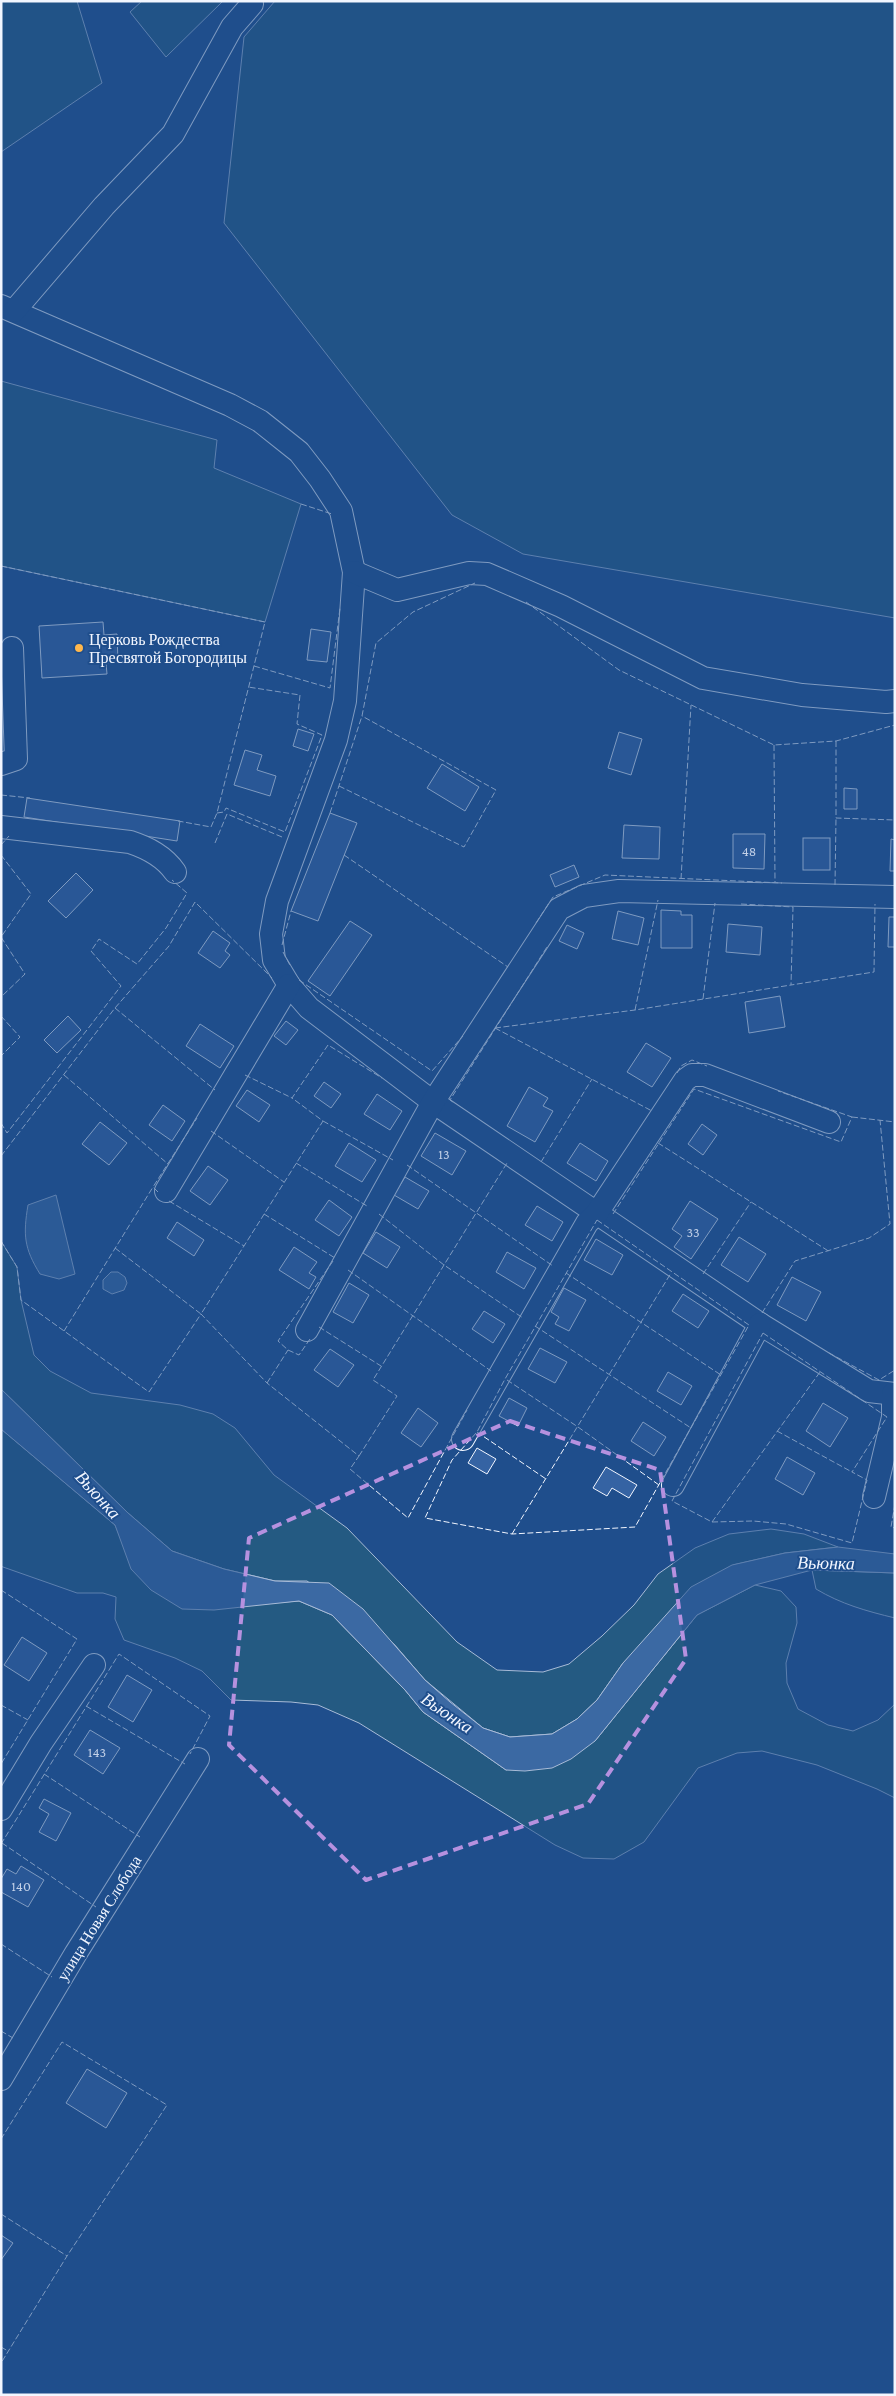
<svg xmlns="http://www.w3.org/2000/svg" width="896" height="2396" font-family="'Crimson Pro',serif">
  <rect width="100%" height="100%" fill="#1f4e8c"/>
  <g fill="#245a82" stroke="#a8bbd7">
    <path d="M1,1h76l25,82 -101,69z"/>
    <path d="M142,1h81l-57,56 -36,-45z"/>
    <path d="M275,1h620v617l-372,-64 -71,-39 -228,-292 20,-186z"/>
    <path d="M1,381l216,59 -3,28 87,36 -36,118 -264,-56z"/>
    <path d="M1,1241l16,26 4,33 13,55 16,16 41,22 89,12 33,9 22,14 39,47 73,53 110,114 40,28 46,2 26,-8 33,-28 32,-31 24,-31 37,-26 34,-14 42,-5 33,5 34,13 -53,6 -52,12 -110,98 -26,37 -20,19 -25,15 -42,3 -27,-9 -58,-48 -31,-36 -87,-63h-32l-51,-12 -52,-18 -44,-38 -127,-124z"/>
    <path d="M1,1429l114,96 8,19 146,59 30,-2 33,14 73,75 18,22 83,58 89,-29 102,-126 58,-30 26,6 15,16 1,16 -11,40 1,20 11,26 30,16 25,6 25,-11 17,-16v94l-18,-9 -60,-24 -55,-14 -25,2 -39,15 -54,74 -30,17 -31,-1 -28,-13 -196,-122 -41,-18 -27,-3 -60,-2 -29,-29 -27,-13 -51,-18 -9,-21 1,-22 -13,-4h-26l-74,-26 -2,-1z"/>
    <path d="M812,1570l83,3v45c-29,-7 -54,-14 -79,-29z"/>
  </g>
  <g fill="#3b69a3" stroke="#a8bbd7">
    <path d="M56,1195l19,79 -16,5 -19,-5c-16,-26 -17,-39 -12,-69z"/>
    <path d="M111,1272h7l7,5 2,6 -3,7 -12,4 -9,-5v-9z"/>
    <path d="M1,1389l127,124 44,38 52,18 51,12 54,2 34,26 62,71 25,22 33,26 27,9 42,-3 25,-15 20,-19 26,-37 68,-76 41,-22 53,-12 53,-6 57,7v19l-83,-3 -57,15 -58,30 -102,126 -24,18 -19,9 -27,3 -19,-1 -83,-58 -18,-22 -73,-75 -33,-14 -85,9 -32,-1 -31,-19 -20,-21 -16,-44 -114,-96z"/>
  </g>
  <g fill="#3563a3" stroke="#f2f6ff">
    <path d="M103,622l1,13 13,-1 1,28 -12,1 1,11 -65,4 -3,-52z"/>
    <path d="M311,629l20,3 -4,30 -20,-2z"/>
    <path d="M298,729l16,5 -6,17 -15,-5z"/>
    <path d="M619,732l23,7 -11,36 -23,-7z"/>
    <path d="M245,750l17,5 -5,15 19,6 -6,20 -36,-11z"/>
    <path d="M442,764l37,23 -14,24 -38,-23z"/>
    <path d="M844,788l13,1v20h-13z"/>
    <path d="M27,798l153,23 -3,20 -153,-24z"/>
    <path d="M330,813l27,10 -39,98 -27,-10z"/>
    <path d="M624,825l36,2 -1,32 -37,-1z"/>
    <path d="M733,834h32l-1,35 -31,-1z"/>
    <rect x="803" y="838" width="27" height="32"/>
    <path d="M891,839l4,1v31h-5z"/>
    <path d="M574,865l5,12 -24,10 -5,-12z"/>
    <path d="M76,873l17,17 -27,28 -18,-17z"/>
    <path d="M661,910l20,1v4h11v33h-31z"/>
    <path d="M618,911l26,7 -6,27 -26,-6z"/>
    <path d="M889,917h6v30h-7z"/>
    <path d="M350,921l22,14 -42,61 -22,-15z"/>
    <path d="M728,924l34,3 -2,28 -34,-3z"/>
    <path d="M567,925l17,8 -7,16 -18,-8z"/>
    <path d="M213,931l17,12 -5,8 5,4 -10,13 -22,-15z"/>
    <path d="M780,996l5,31 -36,6 -4,-31z"/>
    <path d="M68,1016l13,14 -24,23 -13,-13z"/>
    <path d="M286,1021l12,9 -12,15 -12,-9z"/>
    <path d="M200,1024l34,22 -14,22 -34,-22z"/>
    <path d="M646,1043l25,15 -19,29 -25,-15z"/>
    <path d="M324,1082l17,12 -10,14 -17,-12z"/>
    <path d="M529,1087l19,11 -5,8 10,5 -18,31 -28,-16z"/>
    <path d="M247,1090l23,15 -11,17 -23,-16z"/>
    <path d="M377,1094l25,17 -12,19 -26,-16z"/>
    <path d="M163,1105l22,16 -13,20 -23,-16z"/>
    <path d="M100,1122l27,21 -18,22 -27,-21z"/>
    <path d="M702,1124l15,11 -14,20 -15,-11z"/>
    <path d="M435,1133l31,18 -14,24 -31,-19z"/>
    <path d="M349,1143l27,17 -14,22 -27,-16z"/>
    <path d="M580,1143l28,18 -12,20 -29,-18z"/>
    <path d="M208,1166l20,14 -18,25 -20,-14z"/>
    <path d="M405,1177l24,14 -11,18 -24,-14z"/>
    <path d="M329,1200l23,17 -13,19 -24,-16z"/>
    <path d="M690,1201l28,18 -27,40 -17,-12 8,-11 -10,-7z"/>
    <path d="M537,1206l26,16 -11,19 -27,-16z"/>
    <path d="M177,1222l27,18 -10,16 -27,-18z"/>
    <path d="M376,1232l24,15 -13,21 -24,-15z"/>
    <path d="M739,1237l27,17 -18,28 -27,-17z"/>
    <path d="M596,1239l27,16 -11,20 -28,-15z"/>
    <path d="M294,1247l23,15 -8,11 7,4 -7,12 -30,-19z"/>
    <path d="M507,1252l29,16 -12,21 -28,-17z"/>
    <path d="M792,1277l29,15 -15,29 -29,-16z"/>
    <path d="M349,1283l20,12 -16,28 -20,-11z"/>
    <path d="M564,1288l22,12 -17,31 -14,-7 4,-7 -8,-5z"/>
    <path d="M683,1294l26,17 -11,17 -26,-17z"/>
    <path d="M484,1311l21,13 -12,19 -21,-14z"/>
    <path d="M540,1348l27,14 -12,21 -27,-14z"/>
    <path d="M330,1349l24,16 -16,22 -24,-17z"/>
    <path d="M668,1372l24,14 -11,19 -24,-14z"/>
    <path d="M509,1398l18,10 -9,18 -19,-10z"/>
    <path d="M823,1403l25,15 -18,29 -24,-16z"/>
    <path d="M418,1408l20,15 -17,24 -20,-14z"/>
    <path d="M643,1422l23,15 -12,19 -23,-15z"/>
    <path d="M477,1448l19,11 -9,15 -19,-11z"/>
    <path d="M787,1457l28,16 -12,22 -28,-16z"/>
    <path d="M606,1467l31,18 -8,13 -17,-10 -5,8 -14,-8z"/>
    <path d="M22,1637l25,16 -18,28 -25,-16z"/>
    <path d="M127,1675l25,15 -19,32 -25,-15z"/>
    <path d="M90,1730l30,18 -17,26 -29,-19z"/>
    <path d="M44,1799l27,14 -15,28 -17,-9 10,-18 -10,-6z"/>
    <path d="M21,1866l23,14 -16,27 -27,-15v-13l6,-10 9,5z"/>
    <path d="M87,2069l40,24 -21,35 -40,-25z"/>
    <path d="M1,2235l12,8 -12,17z"/>
  </g>
  <g fill="none" stroke-linecap="round" stroke-linejoin="round">
    <g stroke="#f2f6ff" stroke-width="24">
      <g id="minor">
        <path d="M1,306l229,99 30,16 39,31 21,27 21,32 13,61 -9,129 -9,39 -59,161 -6,33 3,26 15,25 20,23 124,94 327,222 109,67 26,3"/>
        <path d="M14,311l90,-105 69,-72 59,-107 20,-23 -2,-3"/>
        <path d="M354,572l43,18 72,-17 18,1 74,32 142,72 99,17 84,7 9,-1"/>
        <path d="M1,764l15,-5 -4,-111"/>
        <path d="M1,827l129,15c18,6 34,14 45,30"/>
        <path d="M166,1191l123,-206"/>
        <path d="M307,1330l126,-228 126,-193 25,-13 35,-5 276,6"/>
        <path d="M463,1439l124,-216 10,-10 88,-133 7,-5h13l124,47"/>
        <path d="M673,1485l87,-161"/>
        <path d="M874,1497l19,-80v-23"/>
        <path d="M1,1809l40,-66 53,-78"/>
        <path d="M1,2079l75,-126 122,-194"/>
      </g>
    </g>
    <use href="#minor" stroke="#1f4e8c" stroke-width="22"/>
    <g stroke="#f2f6ff" stroke-width="1" stroke-dasharray="6 2.5" stroke-linecap="butt">
      <path d="M301,504l31,10"/>
      <path d="M1,566l264,56 -48,191 -6,14 -33,-6"/>
      <path d="M526,602l93,68 155,75 62,-4 59,-16"/>
      <path d="M254,666l76,22 10,-80"/>
      <path d="M836,741v77l59,2"/>
      <path d="M774,745l1,137"/>
      <path d="M339,786l125,61 32,-57 -134,-74"/>
      <path d="M1,795l29,3"/>
      <path d="M217,813l7,-1 2,-4 59,24 37,-97 -25,-11 3,-29 -52,-8"/>
      <path d="M330,813l32,-97 14,-73 37,-31 62,-29"/>
      <path d="M215,843l12,-29 55,23"/>
      <path d="M1,845l8,-9"/>
      <path d="M1,855l30,39 -30,43 24,37 -24,23"/>
      <path d="M344,855l164,112"/>
      <path d="M681,879l10,-174"/>
      <path d="M835,885l1,-67"/>
      <path d="M741,904l52,3 -2,78 83,-13 1,-68"/>
      <path d="M536,923l17,-26 52,-22 177,8"/>
      <path d="M282,945l9,-34"/>
      <path d="M283,952l8,15"/>
      <path d="M299,980l133,91 31,-35"/>
      <path d="M703,999l12,-96"/>
      <path d="M115,1008l100,82"/>
      <path d="M635,1010l23,-110"/>
      <path d="M1,1016l19,21 -19,19"/>
      <path d="M495,1028l140,-18 156,-25"/>
      <path d="M495,1028l157,83"/>
      <path d="M677,1073l4,-7 11,-6 15,6"/>
      <path d="M64,1075l104,89"/>
      <path d="M245,1075l47,23 36,-53 54,33"/>
      <path d="M453,1102l-3,-2 97,-153"/>
      <path d="M852,1117l43,5"/>
      <path d="M323,1121l70,39"/>
      <path d="M1,1123l6,10 114,-147 -30,-35 8,-12 38,25 29,-36 21,-35 -15,-13"/>
      <path d="M211,1131l73,51"/>
      <path d="M658,1143l172,109"/>
      <path d="M1,1156l114,-148 54,-62 26,-44 77,76"/>
      <path d="M541,1162l51,-83"/>
      <path d="M296,1163l71,43"/>
      <path d="M407,1165l146,101"/>
      <path d="M158,1192l-5,-5 44,-69"/>
      <path d="M169,1201l75,45"/>
      <path d="M264,1214l71,44"/>
      <path d="M379,1214l65,51 79,53"/>
      <path d="M613,1214l81,-125 147,53 11,-25 -74,-26"/>
      <path d="M597,1220l152,105 -114,202 -123,7 -87,-16 27,-58 25,-28 28,-53z"/>
      <path d="M1,1241l16,26 4,33 128,92 52,-78 66,69 92,73 -9,13 58,49 59,-108"/>
      <path d="M115,1248l86,66 122,-193 -31,-23"/>
      <path d="M348,1270l143,101"/>
      <path d="M566,1273l155,102"/>
      <path d="M703,1274l48,-72"/>
      <path d="M762,1313l33,-52 74,-23 21,-14 -10,-104"/>
      <path d="M535,1326l156,102"/>
      <path d="M319,1327l62,39"/>
      <path d="M64,1331l89,-144"/>
      <path d="M763,1333l124,84 -35,55 15,8 -15,63 -66,-19 -33,-3 -41,1 -40,-21z"/>
      <path d="M310,1339l-11,16 -11,-5 -10,-9 55,-80"/>
      <path d="M829,1353l50,27 16,-10"/>
      <path d="M507,1380l71,47 81,58"/>
      <path d="M267,1383l21,-33"/>
      <path d="M777,1431l75,41"/>
      <path d="M477,1432l69,47"/>
      <path d="M359,1456l38,-60 -24,-16 134,-217"/>
      <path d="M895,1504l-4,23 4,1"/>
      <path d="M712,1522l108,-150"/>
      <path d="M512,1534l159,-261"/>
      <path d="M1,1590l76,49 -76,125"/>
      <path d="M1,1705l27,15"/>
      <path d="M86,1706l99,58"/>
      <path d="M44,1774l96,63"/>
      <path d="M2,1843l94,64"/>
      <path d="M1,1844l118,-190 91,62 -20,38"/>
      <path d="M1,1944l51,33"/>
      <path d="M1,2031l12,7"/>
      <path d="M1,2139l61,-97 105,63 -100,151 -66,107"/>
      <path d="M1,2214l66,42"/>
      <path d="M1,2347l7,4"/>
    </g>
  </g>
  <path d="M0 0H896V2396H0ZM510,1421l150,49 26,189 -98,145 -222,76 -137,-135 20,-207z" fill="#1f4e8c" fill-opacity=".55" fill-rule="evenodd"/>
  <path fill="none" stroke="#b691df" stroke-width="4" stroke-dasharray="10 6" stroke-linejoin="round" d="M510,1421l150,49 26,189 -98,145 -222,76 -137,-135 20,-207z"/>
  <circle fill="#ffb74d" stroke="#1f4e8c" stroke-width="2" cx="79" cy="648" r="5"/>
  <g text-anchor="middle" dominant-baseline="central" stroke-width="4" stroke-linejoin="round" paint-order="stroke">
    <g font-size="14" fill="#c3d1e8">
      <text x="749" y="851">48</text>
      <text x="444" y="1154">13</text>
      <text x="693" y="1232">33</text>
      <text x="97" y="1752">143</text>
      <text x="21" y="1886">140</text>
    </g>
    <g font-size="16" fill="#f2f6ff" stroke="#1f4e8c" text-anchor="start">
      <text x="89" y="639">Церковь Рождества<tspan x="89" dy="18">Пресвятой Богородицы</tspan></text>
    </g>
    <g font-size="16" fill="#f2f6ff" stroke="#1f4e8c">
      <text transform="translate(99 1918) rotate(-58)">улица Новая Слобода</text>
    </g>
    <g font-size="18" font-style="italic" fill="#f2f6ff" stroke="#1f4e8c">
      <text transform="translate(98 1495) rotate(48)">Вьюнка</text>
      <text transform="translate(826 1563) rotate(1)">Вьюнка</text>
      <text transform="translate(447 1713) rotate(34)">Вьюнка</text>
    </g>
  </g>
  <rect width="896" height="2396" fill="none" stroke="#f2f6ff" stroke-width="5"/>
</svg>
